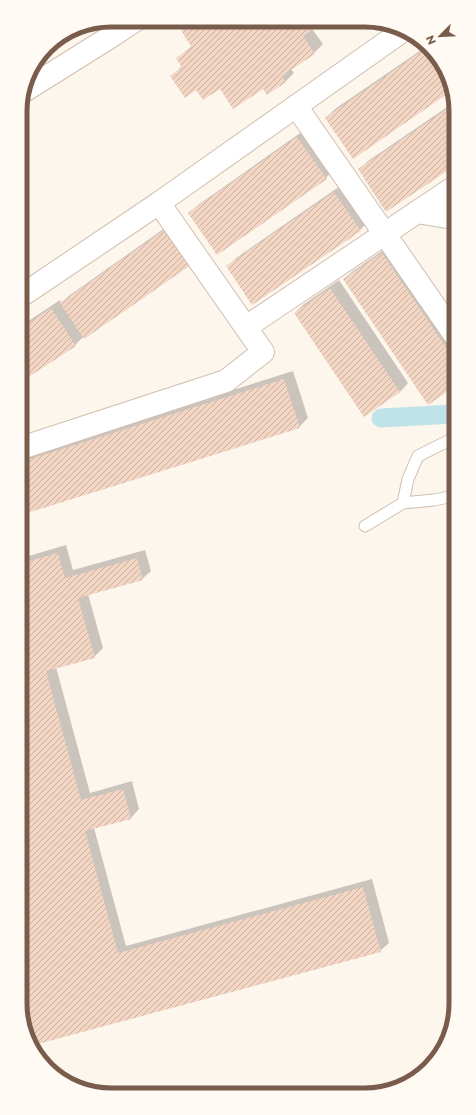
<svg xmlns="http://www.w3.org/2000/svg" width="476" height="1115" font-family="Montserrat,sans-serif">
  <defs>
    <pattern id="building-hatch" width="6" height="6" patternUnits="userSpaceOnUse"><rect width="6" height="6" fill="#f3d5c3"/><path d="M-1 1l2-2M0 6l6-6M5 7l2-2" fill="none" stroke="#cab0a1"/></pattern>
  </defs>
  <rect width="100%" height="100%" fill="#fdf6ec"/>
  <g fill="#0003">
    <path d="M193,21h129l-10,8 11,15 -9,9 -23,16 3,4 -8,8 -19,13 -4,-6 -67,1 -24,-13 10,-10 -5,-8 15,-12 -10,-15z"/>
    <path d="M427,46l2,1 -103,71 9,-9z"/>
    <path d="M453,103v62l-67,45 -27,-40 9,-9z"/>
    <path d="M306,129l28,40 -8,9 -137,35 9,-8z"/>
    <path d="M343,184l25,38 -8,8 -133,37 9,-9z"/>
    <path d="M175,221l-91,115 -9,9 -54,36v-55l39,-26 1,3 9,-8z"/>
    <path d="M391,245l63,93v48l-110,-107 9,-8z"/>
    <path d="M339,280l69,103 -8,9 -36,23 -69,-102 9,-9z"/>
    <path d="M293,371l15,47 -9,9 -278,87v-57z"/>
    <path d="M66,545l7,25 72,-20 6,21 -9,8 -54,15 15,54 -9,9 -38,10 34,126 42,-12 7,28 -8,9 -37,10 32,118 246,-67 17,64 -9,8 -347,93 -10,-17v-56h2l-2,-7 -1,-406z"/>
  </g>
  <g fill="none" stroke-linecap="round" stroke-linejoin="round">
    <path stroke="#bfe3e8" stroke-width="19" d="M381,418l73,-4"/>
  </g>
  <g fill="url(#building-hatch)">
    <path d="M195,21h122l2,4 -16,11 12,18 -33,22 4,6 -19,13 -4,-6 -30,20 -13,-20 -17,11 -7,-10 -11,8 -15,-22 12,-8 -6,-10 16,-10 -11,-18z"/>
    <path d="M429,46l24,42v2l-100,69 -28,-41z"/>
    <path d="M453,105v62l-67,45 -28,-43z"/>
    <path d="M297,137l30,42 -110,76 -29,-42z"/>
    <path d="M334,192l27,39 -109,74 -26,-39z"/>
    <path d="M166,229l25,36 -107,74 -24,-36z"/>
    <path d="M382,253l72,106v28l-26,18 -85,-126z"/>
    <path d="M330,288l70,104 -36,25 -70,-104z"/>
    <path d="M51,308l25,38 -55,36v-54z"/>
    <path d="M284,379l16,49 -279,87v-53z"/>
    <path d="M58,553l7,25 72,-20 6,22 -65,18 17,60 -49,13 35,129 42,-11 8,30 -46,12 33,122 245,-66 18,65 -347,93 -11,-18v-50h2l-2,-9 -1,-405z"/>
  </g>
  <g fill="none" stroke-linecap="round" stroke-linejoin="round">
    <g stroke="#d1beb0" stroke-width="13">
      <g id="lane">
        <path d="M403,503l5,-24 10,-23 36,-18"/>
        <path d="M365,526l38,-23 31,-3 20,-4"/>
      </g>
    </g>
    <g stroke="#d1beb0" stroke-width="24">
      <g id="street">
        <path d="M24,91l83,-52 29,-19"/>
        <path d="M296,106l158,228"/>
        <path d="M417,212l36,6"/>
        <path d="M21,296l138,-93 242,-171"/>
        <path d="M246,327l207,-139"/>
        <path d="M21,448l205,-67 37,-29 -104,-149"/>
      </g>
    </g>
    <use href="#lane" stroke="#fff" stroke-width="11"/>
    <use href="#street" stroke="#fff" stroke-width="22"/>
  </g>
  <path d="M0 0H476V1115H0ZM111 27H365A84 84 0 0 1 449 111V1004A84 84 0 0 1 365 1088H111A84 84 0 0 1 27 1004V111A84 84 0 0 1 111 27Z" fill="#fffaf3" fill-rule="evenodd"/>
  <path fill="none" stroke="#7a5c4d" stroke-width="5" d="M111 27H365A84 84 0 0 1 449 111V1004A84 84 0 0 1 365 1088H111A84 84 0 0 1 27 1004V111A84 84 0 0 1 111 27Z"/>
  <g transform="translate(440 36) rotate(246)" stroke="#fffaf3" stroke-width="3" paint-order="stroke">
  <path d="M0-3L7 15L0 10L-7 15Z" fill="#7a5c4d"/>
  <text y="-6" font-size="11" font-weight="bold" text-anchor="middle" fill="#7a5c4d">N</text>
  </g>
</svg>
